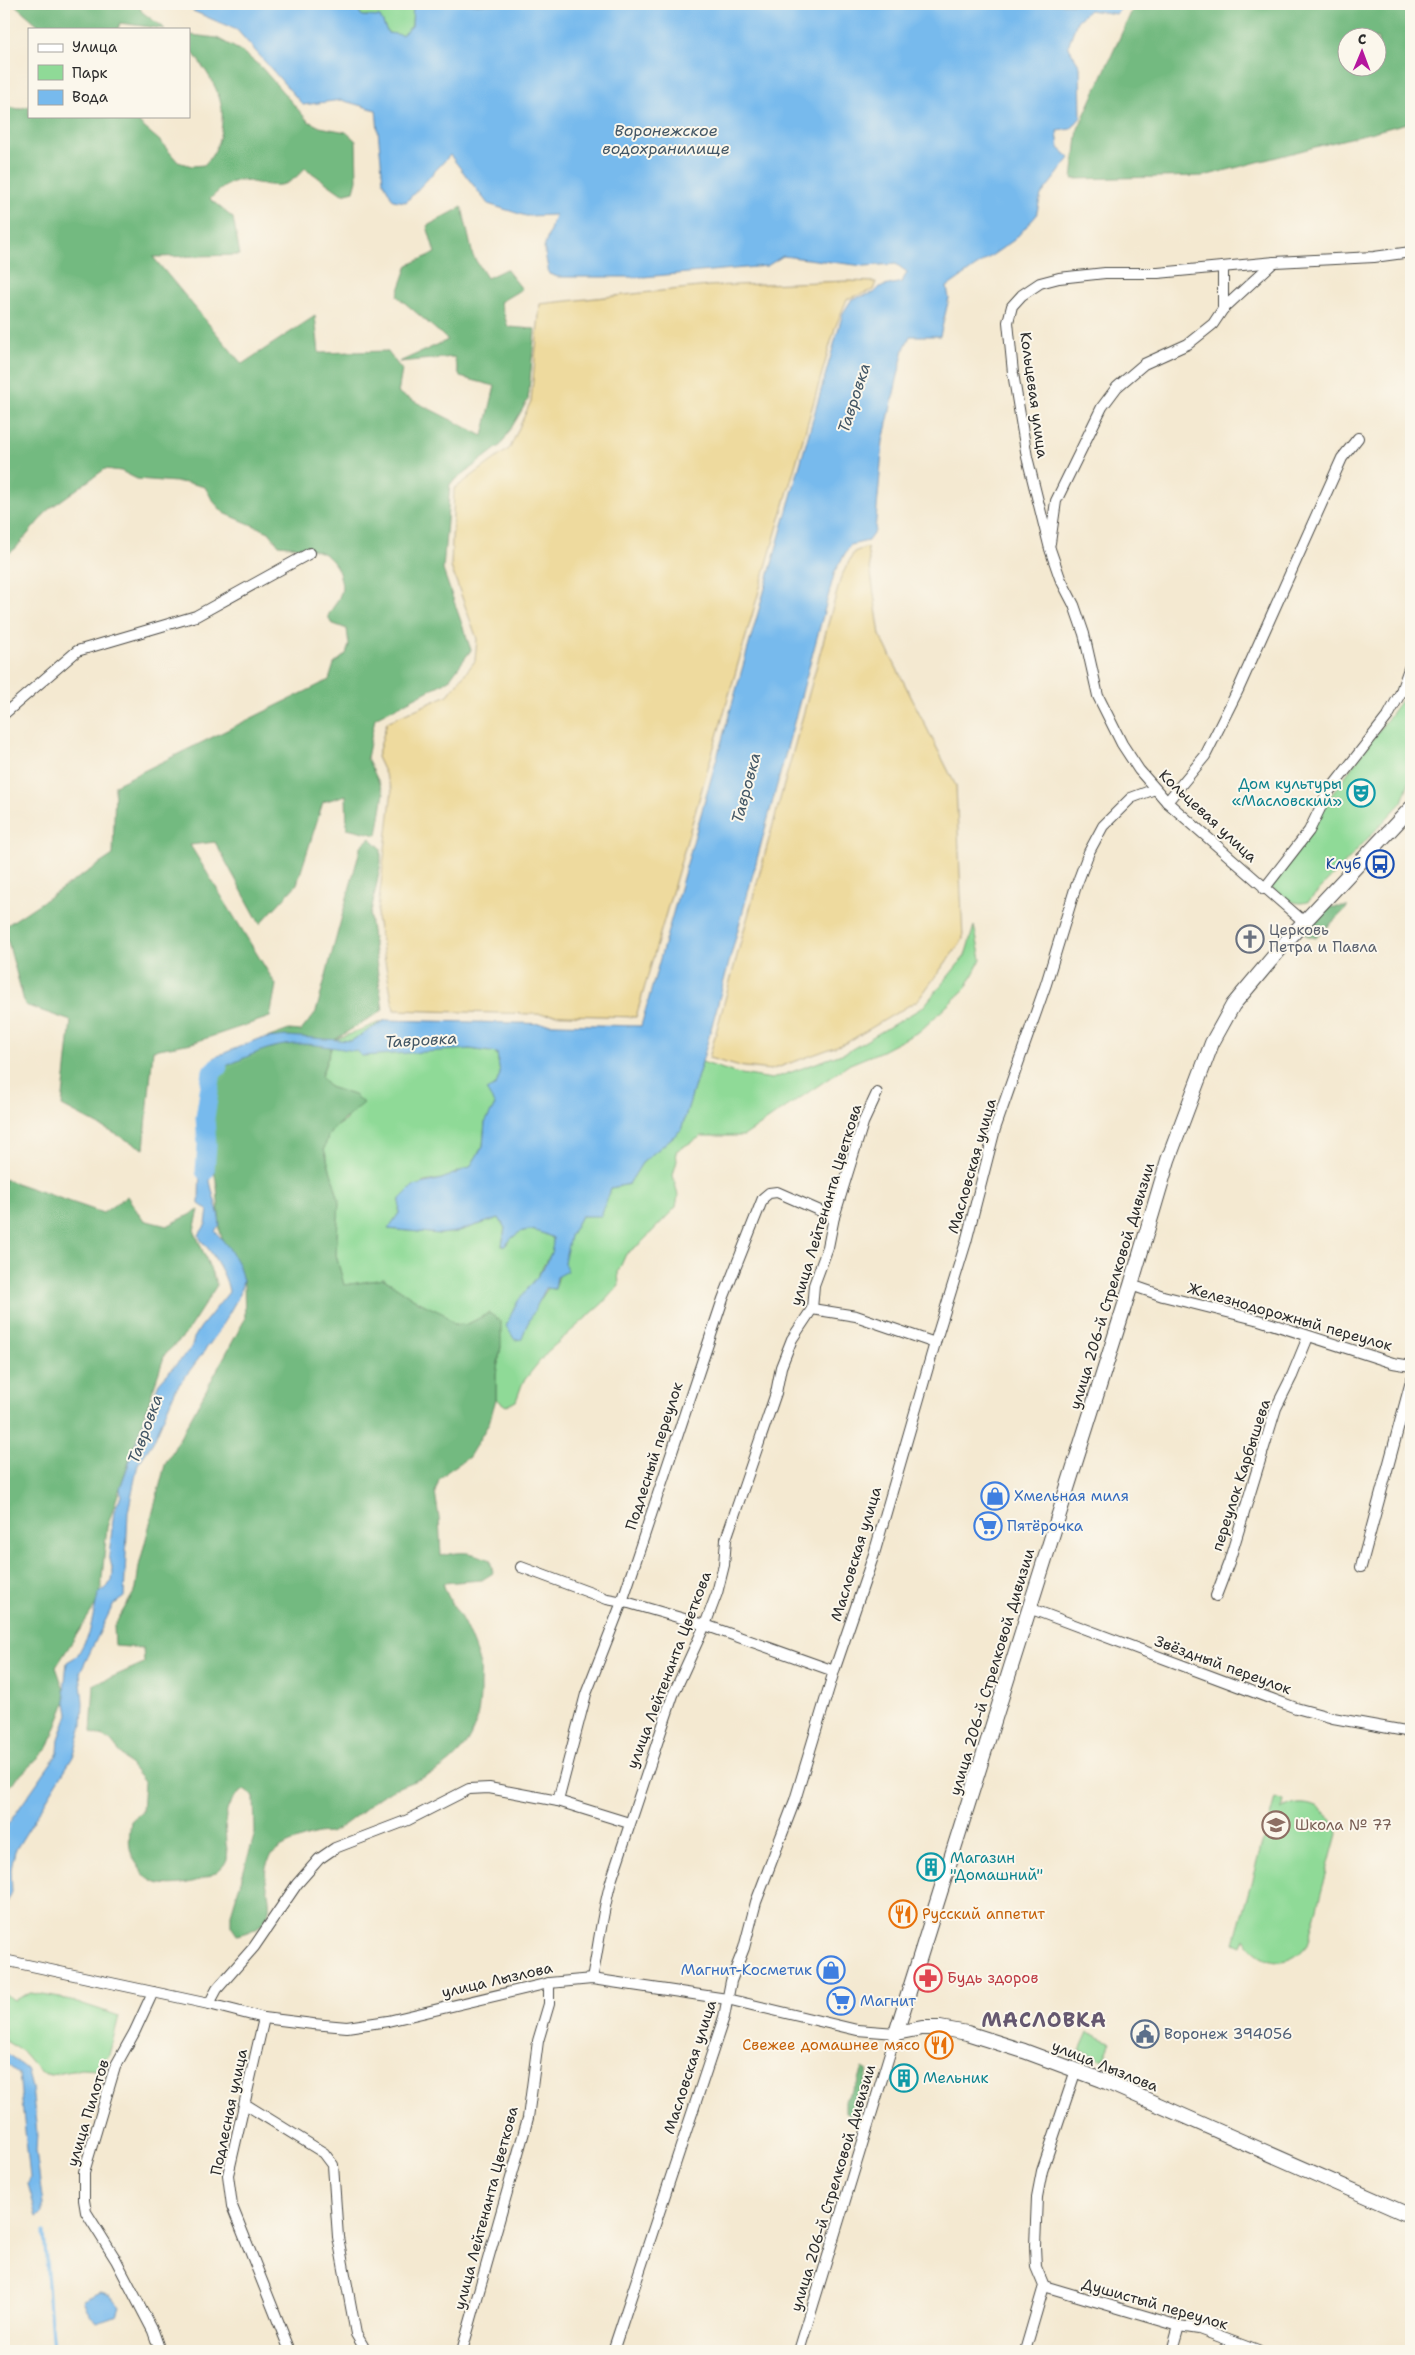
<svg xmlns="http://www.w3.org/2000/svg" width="1415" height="2355" font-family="'Shantell Sans',sans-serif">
  <rect width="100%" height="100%" fill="#fbf7ec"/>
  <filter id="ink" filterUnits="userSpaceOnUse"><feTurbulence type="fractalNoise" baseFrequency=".02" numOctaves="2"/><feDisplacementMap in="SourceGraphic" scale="10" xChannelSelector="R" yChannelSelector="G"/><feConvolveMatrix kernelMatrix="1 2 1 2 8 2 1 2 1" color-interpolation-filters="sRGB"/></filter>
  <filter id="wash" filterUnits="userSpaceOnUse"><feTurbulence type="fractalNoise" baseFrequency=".0096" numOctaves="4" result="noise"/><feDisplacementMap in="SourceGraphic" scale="20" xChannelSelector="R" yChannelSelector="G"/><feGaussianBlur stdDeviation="1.12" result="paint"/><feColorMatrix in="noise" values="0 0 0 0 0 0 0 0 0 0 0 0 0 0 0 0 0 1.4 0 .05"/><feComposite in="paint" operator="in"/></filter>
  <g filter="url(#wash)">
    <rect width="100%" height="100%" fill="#f4e9d1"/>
    <g fill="#8fda97" stroke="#5d8261">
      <path d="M354,4h59l-1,22 -10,10 -14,-3 -8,-16 -18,-1z"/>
      <path d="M1402,699l9,7v70l-9,26 -93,99c-15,7 -27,-6 -39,-14l60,-90z"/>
      <path d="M974,926l7,33 -15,29 -46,43 -38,20 -32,13 -106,72h-42l-26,15 1,10 -4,14 5,21 -2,11 -35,36 -15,11 -8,18 1,13 -17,19 -55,48 -24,30 -7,19 -10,5 -10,-7v-25l5,-27 -12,-34 -23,12 -12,-1 -11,-10 -24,-12 -35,-23 -40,6 -8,-30 3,-55 -15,-51 4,-13 7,-9 11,-7 8,-25 -25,-8 -8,-10 13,-37 52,-20 -40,24 124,5 27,4 3,21 -4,11 -1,20 -10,18 -2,23 -13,21 -28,12 -18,3 -24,17 -1,14 -10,16 52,5 15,-2 43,-14 6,10 -3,18h3c15,-20 27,-19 48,-8v12l-15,25 -12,52 10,-21 12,-18 7,1 15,-53 11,-20 20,-1 10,-27 18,-4 13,-21 39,-33 21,-68 33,11 37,6 75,-27 76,-45 42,-51z"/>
      <path d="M1275,1798l9,3 -2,9c21,-15 51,-1 55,24l-30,111c-19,26 -49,18 -63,-7l-3,8 -7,-3z"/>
      <path d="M31,1993l40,7 48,16 -10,39 -12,15 -15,-1 -31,6 -11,-3 -18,-21 -18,-11v-46l10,6z"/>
      <path d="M1088,2032l23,10 -8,18 -23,-10z"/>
    </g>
    <g fill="#73ba80" stroke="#4f7256" fill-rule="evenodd">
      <path d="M14,4h124l4,8 23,17 -45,-6 -2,6h-75z"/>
      <path d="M1135,4h276v118l-207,54 -132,3 6,-50zM1348,38h30v30h-30z"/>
      <path d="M191,35l26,3 24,13 20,16 47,54 12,6 26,5 10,9 1,39 -3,11 -12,3 -37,-26c-18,21 -28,19 -53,14 -4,-1 -9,-3 -12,-2 -11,1 -23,12 -30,19l23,19 7,37 -87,2 89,107 73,-48 4,37 68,-2 15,19 -4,23 85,43 12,-50 -35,-9 -6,-20 -55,5 49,-22 -51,-44 11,-31 27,-12 -8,-27 35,-19 11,49 14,22 19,-9 16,20 -22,13 8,25 27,2 -7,71 -27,45 -51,39 -7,86 28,80 -22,30 -74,38 -8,40 17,35 -7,42 -30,-7 -1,-33 -23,7 -26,82 -37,40 -45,-82 -25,3 86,140 -6,32 -78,26 -39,7 -9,99 -82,-43 9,-85 -46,-16 -21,-78 109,-72 2,-70 214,-105 5,-16 12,-10 3,-9 -2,-16 -16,-6 -3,-7c4,-8 11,-16 13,-24 2,-6 0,-10 -1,-16 -9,-30 -35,-28 -61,-31l-10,-13 -45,-19 -11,-12 -8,-14 -16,-4 -52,-4 -16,-8 -16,-2 -56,40 -34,40 -11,7v-450l15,3 10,-3v10h109l2,8 20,17 18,21 14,4 12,-1c9,-9 13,-17 16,-30 9,-38 -11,-59 -31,-88z"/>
      <path d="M370,838l11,10v15l-11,54 13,93 -49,30 -13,36 8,11 25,8 10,8 -29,24 -7,9 -4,13 15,51 -3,55 8,30 40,-6 35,23 25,12 10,10 12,1 23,-12 12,8v25l-5,28v25l-7,24 -20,34 -21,14 -9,9 -4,12 4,26 2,38c21,-5 28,-5 49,4l3,13 -11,7 -39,3c5,18 17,30 24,47 5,11 10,24 13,36 1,6 0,13 0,19 1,35 -9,64 -40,84 -17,11 -40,15 -59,27 -16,11 -31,27 -49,36 -4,2 -10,1 -14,2 -13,3 -36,10 -45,20 -25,25 26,67 -36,81l-6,-9v-12l24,-81 -1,-36 -10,-7c-22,13 -19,32 -18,54 1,4 2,11 1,15 -6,21 -58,32 -75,22 -6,-3 -11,-10 -15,-17 -10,-13 -8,-27 -6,-43l11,-9 2,-30 -34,-42 -19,-8 3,-47 50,-22 -1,-15 -28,-2 -1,-20 22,-37 3,-23 26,-101 80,-146 -1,-35 -4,-12 -17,-29 -3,-12 -3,-46 -10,-48 3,-48 14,-21 29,-25 36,-13 12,1 15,-19 45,-166z"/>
      <path d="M1329,907h19l-32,31 -11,-3 5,-15z"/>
      <path d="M4,1179l99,34 24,-17 16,24 24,6 32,-16 -5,20 23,55 -33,51 -19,18 -58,173 -7,71 -44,69 11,32 -19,49 -44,43z"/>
      <path d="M863,2068l5,3 -13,46 -10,-4v-13l13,-18z"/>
    </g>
    <g fill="#eeda9e" stroke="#8c8264">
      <path d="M848,281l28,1 -3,8 -26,9 -12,29 -199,689 -242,-7 -17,-92 15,-129 -15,-32 10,-35 61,-27 27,-34 2,-22 -26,-72 3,-78 56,-41 21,-47 9,-97 168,-18z"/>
      <path d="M867,547l13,88 76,151 7,153 -45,61 -72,43 -75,27 -34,-4 -28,-8 132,-481 13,-25z"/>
    </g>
    <g fill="#77baed" stroke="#51728c">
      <path d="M185,4h169l8,12 18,1 8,16 14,2 10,-9 1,-22h712l-9,10 -27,-4 -12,11 -9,25 12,20 1,51 -10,12 -14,2 2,17 11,10 -29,37 -5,21 -22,24 -67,47 2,11 -9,38h-30l-6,13 -21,92 -8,90 -7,10 -18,4 -15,26 -133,491 -21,68 -39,33 -13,21 -18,4 -10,28h-20l-11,20 -6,27 4,8 -11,6 -2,12 -9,-1 -20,39 -4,12 -7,1 -9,-14c4,-8 7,-18 12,-25 14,-20 36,-38 35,-63 -22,-11 -33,-12 -48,8h-3l3,-18 -6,-10 -43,14 -16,2 -52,-5 11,-16 1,-14 13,-13 29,-7 28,-12 13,-21 2,-23 10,-18 -9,-15 10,-5 4,-11 -3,-21 -27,-4 -108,7 -6,-5c-48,-7 -66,-14 -112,7 -6,3 -15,6 -21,10 -27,23 -18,82 -13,113 3,16 9,29 10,45l-5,5 14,17 10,18 4,15 -3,13 -23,40 -41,55 -23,53 -15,22 -10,48 -4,85 -11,8 -33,68 3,30 -1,22 -8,30 -59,96 -4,18 1,23 -8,17v-79l54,-77 1,-14 9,-25 -4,-23 3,-29 10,-6 12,-22 9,-39 14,-14 1,-9 -4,-17 5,-44 7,-15 -1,-8 31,-86 8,-19 33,-36 2,-9 6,-10 29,-36c-2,-14 -11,-29 -19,-41 -4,-6 -9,-8 -11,-16l7,-11 2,-14 -9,-6 2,-101 2,-20 12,-26 43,-18 29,-3 64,5 35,-21 255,6 202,-713 9,-14 22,-6 6,-6 22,-5 5,-10 -11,-8 -32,2 -81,-10 -16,10 -124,11h-85l-9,-3 -5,-26 11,-33 -29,1 -38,-12 -38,-49 -44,47 -13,-2 -10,-19 -7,-71 -35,-10 -38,5 -66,-75 -44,-19z"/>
      <path d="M4,2051l23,18 5,19 5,45 -1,18 7,54v8l-6,4 -9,-33 2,-6 -11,-104 -15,-12z"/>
      <path d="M101,2292l9,3 10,12 -3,9 -20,7 -8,-9 -6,-14z"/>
    </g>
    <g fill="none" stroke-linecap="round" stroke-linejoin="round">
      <path stroke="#77baed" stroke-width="3" d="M44,2232l9,119"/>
      <path stroke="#77baed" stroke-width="19" d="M205,1171l2,-26 -2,-27 7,-46 6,-5"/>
    </g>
  </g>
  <g filter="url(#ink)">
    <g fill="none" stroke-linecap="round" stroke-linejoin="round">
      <g stroke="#494844" stroke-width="12">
        <g id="minor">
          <path d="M1223,268v41"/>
          <path d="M1050,543l6,-42 46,-94 15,-20 27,-23 44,-20 25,-20 10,-15 51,-47"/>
          <path d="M4,714l73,-63 119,-35 114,-63"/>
          <path d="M1167,802l38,-46 33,-66 104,-232 16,-20"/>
          <path d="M1264,889l45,-58 18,-37 61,-78 12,-22 11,-31"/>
          <path d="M1303,921l-136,-119 -28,-32 -17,-26 -24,-48 -14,-62 -10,-29 -14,-27 -10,-29 -23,-92 -14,-84 -5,-51 4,-16 10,-11 18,-12 19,-5 46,-5h53l117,-11 99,-5 37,-5"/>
          <path d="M1131,1285l32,11 96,24 134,43 18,3"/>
          <path d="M812,1309l44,7 79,27"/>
          <path d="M521,1567l86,32 22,4 76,22 129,46"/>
          <path d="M1361,1567l50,-186"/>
          <path d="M1216,1596l13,-34 47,-154 16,-32 16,-39"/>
          <path d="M1029,1608l267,100 37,10 78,14"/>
          <path d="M558,1801l28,-107 36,-92 101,-303 40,-101 6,-5 8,-1 57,25"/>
          <path d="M4,1960l205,44 55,14 49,6 34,3 41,-6 161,-38 43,-4 135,20 130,31 39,3 -97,318"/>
          <path d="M592,1979c7,-34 10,-68 20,-101l61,-183 32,-70 12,-32 7,-28 2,-26 50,-146 5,-26 11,-28 20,-30 2,-24 14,-38 6,-30 29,-94 14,-30"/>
          <path d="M153,1992l-19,41 -19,34 -31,105v28l2,12 30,48 37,71 7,20"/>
          <path d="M209,2004l8,-15 37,-42 43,-63 22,-25 16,-11 73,-28 61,-31 20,-1 69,13 71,22"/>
          <path d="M264,2018l-36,157 4,31 58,145"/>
          <path d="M245,2104l79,49 9,12 5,72 18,97 10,17"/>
          <path d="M1044,2286l135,40 20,3 59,22"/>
          <path d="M462,2351l66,-233 10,-77 11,-37v-21"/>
          <path d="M613,2351l111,-334 7,-36 13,-33 12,-46 39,-102 39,-129 40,-117 61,-211 31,-101 29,-113 51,-145 29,-95 14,-37 14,-26 28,-28 24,-9"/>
          <path d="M1025,2351l19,-65 -8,-19 -1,-21 2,-49 5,-26 34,-101"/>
          <path d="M1172,2351l7,-25"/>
        </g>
      </g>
      <g stroke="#494844" stroke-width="16">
        <g id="major">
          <path d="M896,2033l235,-748 37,-125 44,-117 21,-38 58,-69 120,-128"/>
          <path d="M896,2033l26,-5h18l27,5 57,18 78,29 309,136"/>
        </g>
      </g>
      <use href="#minor" stroke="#fff" stroke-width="10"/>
      <use href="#major" stroke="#fff" stroke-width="14"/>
    </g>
  </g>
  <defs>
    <g id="theatre-ring" transform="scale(1.4375)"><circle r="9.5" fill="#fbf7ec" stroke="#0f9aa8" stroke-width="1.5"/><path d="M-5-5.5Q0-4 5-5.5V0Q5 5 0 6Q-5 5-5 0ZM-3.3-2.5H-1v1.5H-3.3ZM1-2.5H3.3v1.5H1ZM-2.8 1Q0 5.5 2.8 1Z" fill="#0f9aa8"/></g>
    <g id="bus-ring" transform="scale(1.4375)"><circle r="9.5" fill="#fbf7ec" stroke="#1a4fb4" stroke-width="1.5"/><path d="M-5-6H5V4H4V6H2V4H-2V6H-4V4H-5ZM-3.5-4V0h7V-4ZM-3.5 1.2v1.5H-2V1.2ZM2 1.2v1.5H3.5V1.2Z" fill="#1a4fb4"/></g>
    <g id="church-ring" transform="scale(1.4375)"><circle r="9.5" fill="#fbf7ec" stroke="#6b7280" stroke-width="1.5"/><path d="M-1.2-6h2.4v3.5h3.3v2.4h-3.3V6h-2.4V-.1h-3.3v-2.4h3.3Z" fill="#6b7280"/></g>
    <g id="shop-ring" transform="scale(1.4375)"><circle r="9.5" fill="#fbf7ec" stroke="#3f7fe0" stroke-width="1.5"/><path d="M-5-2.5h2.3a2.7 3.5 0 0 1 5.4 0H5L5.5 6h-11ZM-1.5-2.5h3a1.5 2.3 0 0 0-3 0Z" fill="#3f7fe0"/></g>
    <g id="supermarket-ring" transform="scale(1.4375)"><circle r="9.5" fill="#fbf7ec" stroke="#3f7fe0" stroke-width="1.5"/><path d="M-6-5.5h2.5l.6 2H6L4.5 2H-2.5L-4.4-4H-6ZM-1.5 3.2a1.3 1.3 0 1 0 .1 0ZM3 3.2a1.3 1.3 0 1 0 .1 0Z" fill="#3f7fe0"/></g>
    <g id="school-ring" transform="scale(1.4375)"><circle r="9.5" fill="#fbf7ec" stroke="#8d6e63" stroke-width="1.5"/><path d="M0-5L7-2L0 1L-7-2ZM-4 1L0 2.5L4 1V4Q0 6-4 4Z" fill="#8d6e63"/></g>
    <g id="building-ring" transform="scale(1.4375)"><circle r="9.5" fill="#fbf7ec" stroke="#0f9aa8" stroke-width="1.5"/><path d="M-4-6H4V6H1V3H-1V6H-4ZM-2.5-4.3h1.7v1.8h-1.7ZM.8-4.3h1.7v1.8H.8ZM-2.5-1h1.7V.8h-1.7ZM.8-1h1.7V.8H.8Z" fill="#0f9aa8"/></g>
    <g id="restaurant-ring" transform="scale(1.4375)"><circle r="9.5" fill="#fbf7ec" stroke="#e8710a" stroke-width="1.5"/><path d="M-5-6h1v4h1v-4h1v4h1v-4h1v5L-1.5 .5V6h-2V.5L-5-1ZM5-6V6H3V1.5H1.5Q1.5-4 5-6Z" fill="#e8710a"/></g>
    <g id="pharmacy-ring" transform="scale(1.4375)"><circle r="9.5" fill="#fbf7ec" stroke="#e0444e" stroke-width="1.5"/><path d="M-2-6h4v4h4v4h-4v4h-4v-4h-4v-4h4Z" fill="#e0444e"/></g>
    <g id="civic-ring" transform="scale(1.4375)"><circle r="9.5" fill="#fbf7ec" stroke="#5c6f8a" stroke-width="1.5"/><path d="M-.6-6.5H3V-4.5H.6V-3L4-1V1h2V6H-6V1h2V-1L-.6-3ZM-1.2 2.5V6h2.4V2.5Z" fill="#5c6f8a"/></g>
  </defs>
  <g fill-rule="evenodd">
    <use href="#theatre-ring" x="1361" y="793"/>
    <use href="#bus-ring" x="1380" y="864"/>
    <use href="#church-ring" x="1250" y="939"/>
    <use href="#shop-ring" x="995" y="1496"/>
    <use href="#supermarket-ring" x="988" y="1526"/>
    <use href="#school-ring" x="1276" y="1825"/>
    <use href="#building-ring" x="931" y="1867"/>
    <use href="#restaurant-ring" x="903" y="1914"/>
    <use href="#shop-ring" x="831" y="1970"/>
    <use href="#pharmacy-ring" x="928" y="1978"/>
    <use href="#supermarket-ring" x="841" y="2001"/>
    <use href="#civic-ring" x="1145" y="2034"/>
    <use href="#restaurant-ring" x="939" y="2045"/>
    <use href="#building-ring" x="904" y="2078"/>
  </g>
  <g text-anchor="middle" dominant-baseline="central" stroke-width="4" stroke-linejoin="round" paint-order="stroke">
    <g font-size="15" fill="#2b2b2b" stroke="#fbf7ec">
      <text transform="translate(1034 395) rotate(82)">Кольцевая улица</text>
      <text transform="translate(1208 816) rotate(43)">Кольцевая улица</text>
      <text transform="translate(972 1166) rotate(-74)">Масловская улица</text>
      <text transform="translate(826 1205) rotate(-73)">улица Лейтенанта Цветкова</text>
      <text transform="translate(1112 1286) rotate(-73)">улица 206-й Стрелковой Дивизии</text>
      <text transform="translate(1290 1317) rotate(16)">Железнодорожный переулок</text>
      <text transform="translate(654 1456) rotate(-72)">Подлесный переулок</text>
      <text transform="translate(1241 1475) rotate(-72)">переулок Карбышева</text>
      <text transform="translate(856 1554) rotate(-73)">Масловская улица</text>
      <text transform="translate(1223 1665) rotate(20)">Звёздный переулок</text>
      <text transform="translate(669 1670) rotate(-69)">улица Лейтенанта Цветкова</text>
      <text transform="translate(992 1672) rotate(-73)">улица 206-й Стрелковой Дивизии</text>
      <text transform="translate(497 1980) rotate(-13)">улица Лызлова</text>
      <text transform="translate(1105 2066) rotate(22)">улица Лызлова</text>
      <text transform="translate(690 2067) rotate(-72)">Масловская улица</text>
      <text transform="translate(229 2112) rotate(-78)">Подлесная улица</text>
      <text transform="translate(88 2113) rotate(-73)">улица Пилотов</text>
      <text transform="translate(833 2188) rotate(-73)">улица 206-й Стрелковой Дивизии</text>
      <text transform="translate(486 2208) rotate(-75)">улица Лейтенанта Цветкова</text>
      <text transform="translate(1155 2304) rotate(16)">Душистый переулок</text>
    </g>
    <g font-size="15" fill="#0d838f" stroke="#fbf7ec" text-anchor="start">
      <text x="1342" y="784" text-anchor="end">Дом культуры<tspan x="1342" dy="17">«Масловский»</tspan></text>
      <text x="950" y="1858">Магазин<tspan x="950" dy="17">"Домашний"</tspan></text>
      <text x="923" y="2078">Мельник</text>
    </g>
    <g font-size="15" fill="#164399" stroke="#fbf7ec" text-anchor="end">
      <text x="1361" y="864">Клуб</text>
    </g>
    <g font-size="15" fill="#5b616d" stroke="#fbf7ec" text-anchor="start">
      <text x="1269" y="930">Церковь<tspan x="1269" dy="17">Петра и Павла</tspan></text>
    </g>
    <g font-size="15" fill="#366cbe" stroke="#fbf7ec" text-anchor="start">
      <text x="1014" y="1496">Хмельная миля</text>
      <text x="1007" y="1526">Пятёрочка</text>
      <text x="812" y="1970" text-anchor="end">Магнит-Косметик</text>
      <text x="860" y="2001">Магнит</text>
    </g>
    <g font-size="15" fill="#785e54" stroke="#fbf7ec" text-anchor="start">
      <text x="1295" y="1825">Школа № 77</text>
    </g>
    <g font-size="15" fill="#c56008" stroke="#fbf7ec" text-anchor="start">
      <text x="922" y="1914">Русский аппетит</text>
      <text x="920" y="2045" text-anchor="end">Свежее домашнее мясо</text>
    </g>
    <g font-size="15" fill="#be3a42" stroke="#fbf7ec" text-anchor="start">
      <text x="947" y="1978">Будь здоров</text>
    </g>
    <g font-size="15" fill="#4e5e75" stroke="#fbf7ec" text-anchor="start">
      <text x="1164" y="2034">Воронеж 394056</text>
    </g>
    <g font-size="16" font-style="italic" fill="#425665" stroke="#fbf7ec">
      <text x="666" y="130">Воронежское<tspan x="666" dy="18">водохранилище</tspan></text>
      <text transform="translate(854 398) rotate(-72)">Тавровка</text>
      <text transform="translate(746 788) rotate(-75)">Тавровка</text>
      <text transform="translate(421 1040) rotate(-3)">Тавровка</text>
      <text transform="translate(145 1429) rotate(-70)">Тавровка</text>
    </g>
    <g font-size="20" font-weight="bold" letter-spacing="1" fill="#655870" stroke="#fbf7ec">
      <text x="1044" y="2020">МАСЛОВКА</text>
    </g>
  </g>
  <rect width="1415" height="2355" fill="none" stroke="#fbf7ec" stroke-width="20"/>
  <rect x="28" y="28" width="162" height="90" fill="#fbf7ec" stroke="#a8a59f"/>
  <rect x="38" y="44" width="25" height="8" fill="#ffffff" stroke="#a8a59f"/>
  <text x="72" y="52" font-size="15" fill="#2b2b2b">Улица</text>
  <rect x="38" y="65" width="25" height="15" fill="#8fda97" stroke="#a8a59f"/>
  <text x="72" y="78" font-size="15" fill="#2b2b2b">Парк</text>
  <rect x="38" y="90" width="25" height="15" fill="#77baed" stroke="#a8a59f"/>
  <text x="72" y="102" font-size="15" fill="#2b2b2b">Вода</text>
  <g transform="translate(1362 52) rotate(1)"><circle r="24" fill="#fbf7ec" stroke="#a8a59f"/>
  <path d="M0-4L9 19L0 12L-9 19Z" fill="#b5179e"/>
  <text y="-8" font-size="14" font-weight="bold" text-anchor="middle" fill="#2b2b2b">С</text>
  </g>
</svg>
